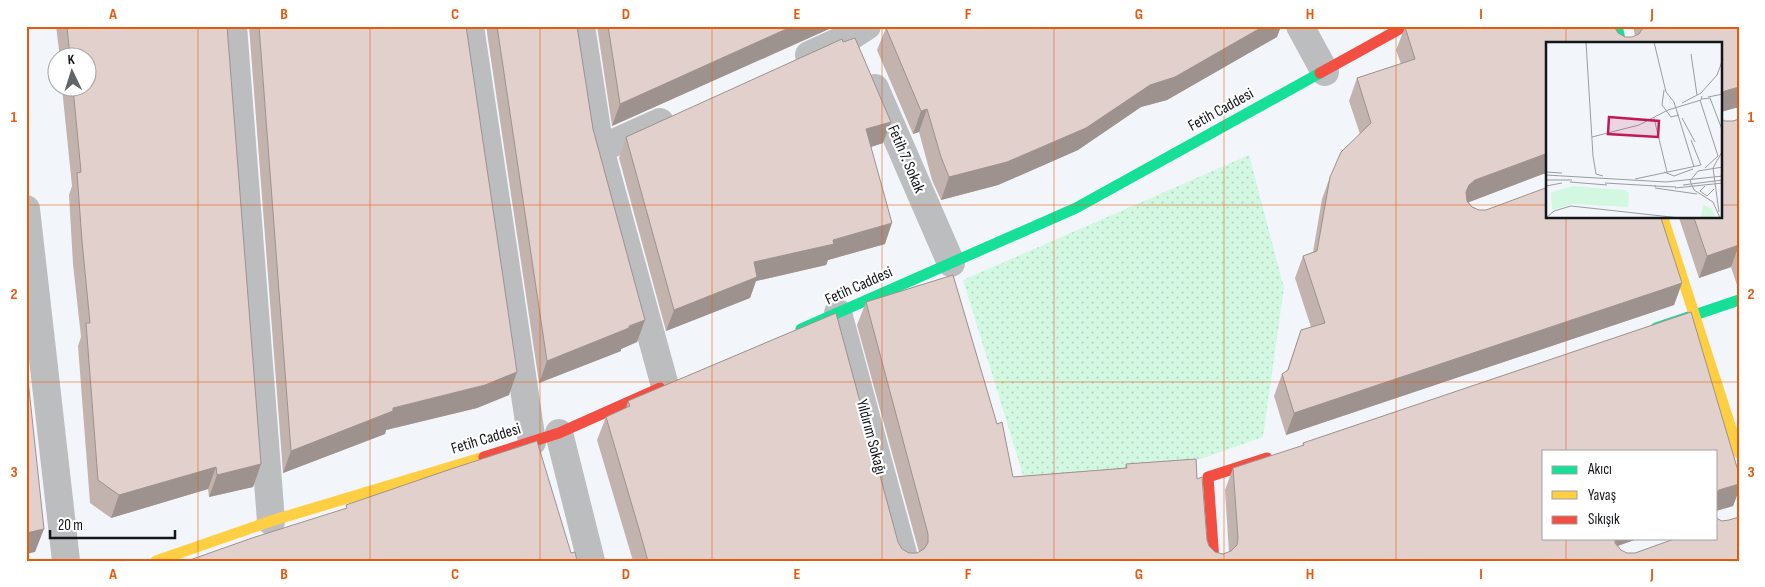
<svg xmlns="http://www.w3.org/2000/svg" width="1765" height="587" font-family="'Sofia Sans Condensed',sans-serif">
  <defs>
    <pattern id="grass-dots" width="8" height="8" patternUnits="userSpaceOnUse" patternTransform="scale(1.25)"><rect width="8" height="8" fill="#d3f8e2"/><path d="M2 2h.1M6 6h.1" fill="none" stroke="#b4d4c1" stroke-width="1.8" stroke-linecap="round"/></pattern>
  </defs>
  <rect width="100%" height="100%" fill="#f2f6fa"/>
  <path fill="url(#grass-dots)" d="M1249,155l35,133 -21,149 -227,80 -73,-237z"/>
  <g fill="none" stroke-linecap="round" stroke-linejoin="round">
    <g stroke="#bcbdbf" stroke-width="28">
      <path d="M233,26l38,495"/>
      <path d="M470,26l62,416"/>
      <path d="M581,26l19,123 65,237"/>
      <path d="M1300,26l25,46"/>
      <path d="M809,55l44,-20 14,-9"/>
      <path d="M875,88l76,175"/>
      <path d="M600,149l60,-27"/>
      <path d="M26,209l40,352"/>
      <path d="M838,313l67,248"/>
      <path d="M559,433l32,128"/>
    </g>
    <g stroke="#16e098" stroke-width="11">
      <path d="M1617,26l4,18"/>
      <path d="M1656,328l83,-28"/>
      <path d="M801,329l275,-121 244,-135"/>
    </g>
    <g stroke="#ffcf43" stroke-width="11">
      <path d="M1663,218l76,235"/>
      <path d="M156,561l115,-40 213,-64"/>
    </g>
    <g stroke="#f24e42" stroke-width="11">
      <path d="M1320,73l85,-47"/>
      <path d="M484,457l75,-24 101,-45"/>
      <path d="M1214,561l-6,-84 59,-19"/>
    </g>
  </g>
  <g fill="#c2b3af">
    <path d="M56,26h171l34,438 -8,23 -44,10 -1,-8 -97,29 -21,-15 -12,-157 3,-9 -8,-73 -4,-69 3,-9 -10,-98h26v-30h-28z"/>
    <path d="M249,26h217l43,369 -32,13 -91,22 -1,4 -102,39z"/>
    <path d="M486,26h91l16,103 52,191 -8,22 -16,7v2l-82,32z"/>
    <path d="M597,26h233l-1,3 -217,97z"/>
    <path d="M890,26h391l-4,11 -110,63 -26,7 -63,43 -80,35 -57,15 -9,-20 -13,-48 -6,2 -36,-84 9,-22z"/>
    <path d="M1633,26h106v82h-4l-14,4v-68h-173v130h-5l-75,28 4,5 7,3 203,73 -8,22 -388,130 -12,-39 8,-22 5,-3 14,-41 10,-3 -16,-49 8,-22 10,-4 9,-53 8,-22 30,-43 -11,-33 8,-23 44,-14 -5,-14 9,-23 213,6 7,4h7l3,-1z"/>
    <path d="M843,42l40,101 -12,4 14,97 -57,16 -2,5 -70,16 -6,17 -84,33 -47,-173 7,-21z"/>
    <path d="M1739,119v166h-2l-6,-18 -32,11 -20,-60h42l4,-97h8z"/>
    <path d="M953,275l44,149 5,-2 11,55 112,-9 1,-4 70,-5 1,20 5,-2 5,63 2,6 6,6 8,2 6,-2 -4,-62 8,-22 69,-22 1,-3 388,-131 48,162v16l-6,16 -17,5v-60h-172v87h96l-22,8 3,4 6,3h8l42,-15h39v-20l6,3 7,-1 10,-3v44h-1106l-36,-121 9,-23 20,-9 2,-7 208,-88 62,229 4,7 7,4h8l2,-1 -62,-227 9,-23z"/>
  </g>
  <g fill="#9e928e">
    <path d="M793,26h37l-1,3 -217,97 8,-22z"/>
    <path d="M1264,26h17l-4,11 -110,63 -26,7 -63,43 -80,35 -57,15 8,-23 201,-92z"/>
    <path d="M1739,87v21h-4l-14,4v-19l4,-2z"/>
    <path d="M927,109l-8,23 -6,2 8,-23z"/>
    <path d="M891,122l-8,21 -25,8 8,-22z"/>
    <path d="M1548,153v21h-5l-76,29 -1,-11 3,-7 6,-5z"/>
    <path d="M892,223l-7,21 -57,16 -2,5 -70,16 -6,17 -84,33 8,-21 80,-48z"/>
    <path d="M1739,245l-8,22 -32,11 8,-22z"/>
    <path d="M1682,283l-8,22 -388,130 8,-22z"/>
    <path d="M645,320l-8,22 -16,7v2l-82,32 8,-22z"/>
    <path d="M517,372l-8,23 -32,13 -91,22 -1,4 -102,39 8,-22 102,-43z"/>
    <path d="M261,464l-8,23 -44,10 8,-22z"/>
    <path d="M216,467l-8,22 -97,29 8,-23z"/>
    <path d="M1739,484v6l-6,16 -17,5v-19l3,-2z"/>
    <path d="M44,529l-9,23 -9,2v-21z"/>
    <path d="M1614,538h26l-23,8z"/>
  </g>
  <g fill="#e1d0cb" stroke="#9e928e">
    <path d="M67,26h160l34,438 -44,11 -1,-8 -97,28 -21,-15 -12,-157h4l-8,-82 -5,-68 4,-1 -8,-84h15v-30h-18z"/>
    <path d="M259,26h207l51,346 -32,13 -92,23v3l-102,40z"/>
    <path d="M497,26h80l16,103 52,191 -16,6v2l-82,33z"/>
    <path d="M608,26h185l-173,78z"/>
    <path d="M890,26h374l-89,51 -25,8 -64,43 -79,34 -58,15 -8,-20 -14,-48 -6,2 -35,-83z"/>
    <path d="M1406,26h208l4,7 7,4h7l7,-3 5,-8h95v61l-14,4 -4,2v-49h-173v109l-73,27 -6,5 -3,7 1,9 5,6 7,3h7l62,-23v31h113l21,65 -388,130 -12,-39 6,-4 13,-40 24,-7 -22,-67 14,-5 13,-74 11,-25 30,-29 -14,-45 58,-19 -10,-32z"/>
    <path d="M855,38l36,84 -25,7 26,94 -59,17 1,4 -80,18 3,15 -83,33 -48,-173 216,-98 1,3z"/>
    <path d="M1721,119l4,2h8l6,-2v126l-32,11 -13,-38h27z"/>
    <path d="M953,275l44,149 5,-2 11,55 114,-9 -1,-4 70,-5 1,20 5,-2 5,63 2,6 6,6 8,2 8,-3 6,-6 1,-7 -5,-70 71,-23 -1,-2 388,-131 48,162v10l-20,6 -3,2v-41h-172v87h71v5l6,7 6,3h8l42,-15h39v-20l6,3 7,-1 10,-3v44h-1091l-9,-32 -33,-112 24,-11 -2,-5 208,-88 62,229 4,7 7,4h8l7,-4 4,-6v-9l-62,-232z"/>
    <path d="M26,361l18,168 -18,4z"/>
    <path d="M537,441l34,112 4,-1 2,9h-390l65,-23 95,-30 -1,-3 105,-36z"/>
  </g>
  <path fill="none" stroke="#e8590c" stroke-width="1" stroke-opacity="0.55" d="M198,26v535M370,26v535M540,26v535M712,26v535M882,26v535M1054,26v535M1224,26v535M1396,26v535M1566,26v18M26,205h1522M1721,205h18M1566,218v233M26,382h1713M1566,538v23"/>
  <g text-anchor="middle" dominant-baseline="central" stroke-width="4.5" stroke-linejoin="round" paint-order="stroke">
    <g font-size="16" fill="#14171a" stroke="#fff">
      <text transform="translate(1221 110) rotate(-29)">Fetih Caddesi</text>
      <text transform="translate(906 159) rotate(67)">Fetih 7. Sokak</text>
      <text transform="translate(859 286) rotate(-24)">Fetih Caddesi</text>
      <text transform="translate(871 437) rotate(75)">Yıldırım Sokağı</text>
      <text transform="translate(486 439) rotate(-17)">Fetih Caddesi</text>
    </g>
  </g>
  <g transform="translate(1546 42)">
    <rect width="176" height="176" fill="#f2f6fa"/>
    <path d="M157,162l9,5 4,9h-15z" fill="#d3f8e2"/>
    <path d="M27,144l52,4 4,3 -1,14 -55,-3 -21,6 -1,-18z" fill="#d3f8e2"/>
    <path fill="none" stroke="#999da0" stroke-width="1" d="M40,0l7,114 3,18 7,2M108,0l12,50 8,10 20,65M145,12l6,41M118,48l-2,15 9,12 8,-2M162,55l15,-3M156,57l8,-1 13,34M154,58l18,56M136,61l19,-10 16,-18 6,-16M108,76l13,54M136,76l13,24M46,95l47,-12 29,-15 33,-10 1,-4M159,126l13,-12M0,130l16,1M118,130l10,4 19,-7M0,133l120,7 57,-6M89,137l66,-14 -10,-25M0,138h26M24,140l37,3M59,141l51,3M137,143l40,-5M0,144l16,-3M108,144l22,1M159,144l-5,5 7,5 7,-7M109,146l42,6M129,146l48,-5M173,170l-6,-44 10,-18M0,176l8,-7 17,-5 109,12M174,176l-7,-16 -19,-12 -4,-9 8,-10 25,-4"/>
    <path fill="#c2185b" fill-opacity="0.15" stroke="#c2185b" stroke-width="2.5" d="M63,75l50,4 -1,16 -50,-3z"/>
    <rect width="176" height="176" fill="none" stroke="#14171a" stroke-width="2.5"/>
  </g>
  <rect width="1765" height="587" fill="none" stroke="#ffffff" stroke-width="55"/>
  <rect x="1542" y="450" width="175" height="90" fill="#ffffff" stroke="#a1a2a3"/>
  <rect x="1552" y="466" width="25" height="8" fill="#16e098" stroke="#a1a2a3"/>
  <text x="1588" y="474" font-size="15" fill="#14171a">Akıcı</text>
  <rect x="1552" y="491" width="25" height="8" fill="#ffcf43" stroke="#a1a2a3"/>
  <text x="1588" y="500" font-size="15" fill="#14171a">Yavaş</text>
  <rect x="1552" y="516" width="25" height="8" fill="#f24e42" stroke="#a1a2a3"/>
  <text x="1588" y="524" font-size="15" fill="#14171a">Sıkışık</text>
  <g transform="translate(72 72) rotate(356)"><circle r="24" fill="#ffffff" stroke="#a1a2a3"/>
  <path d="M0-4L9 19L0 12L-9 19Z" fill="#626568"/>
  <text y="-8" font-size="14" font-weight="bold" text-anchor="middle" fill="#14171a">K</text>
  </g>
  <path d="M50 530v8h125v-8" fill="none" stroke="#14171a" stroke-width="2.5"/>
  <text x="58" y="530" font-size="15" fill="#14171a" stroke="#ffffff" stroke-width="4" paint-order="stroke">20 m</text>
  <rect x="28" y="28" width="1710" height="532" fill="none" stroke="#e8590c" stroke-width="2"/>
  <g font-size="16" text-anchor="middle" font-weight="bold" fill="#e8590c">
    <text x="113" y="19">A</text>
    <text x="284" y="19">B</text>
    <text x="455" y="19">C</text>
    <text x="626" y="19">D</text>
    <text x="797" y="19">E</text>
    <text x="968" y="19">F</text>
    <text x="1139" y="19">G</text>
    <text x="1310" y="19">H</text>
    <text x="1481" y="19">I</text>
    <text x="1652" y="19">J</text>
    <text x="14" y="122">1</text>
    <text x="1751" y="122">1</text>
    <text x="14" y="299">2</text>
    <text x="1751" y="299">2</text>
    <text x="14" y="477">3</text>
    <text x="1751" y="477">3</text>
    <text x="113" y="579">A</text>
    <text x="284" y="579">B</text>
    <text x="455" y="579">C</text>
    <text x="626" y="579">D</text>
    <text x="797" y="579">E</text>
    <text x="968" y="579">F</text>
    <text x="1139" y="579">G</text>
    <text x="1310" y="579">H</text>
    <text x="1481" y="579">I</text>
    <text x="1652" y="579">J</text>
  </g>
</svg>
